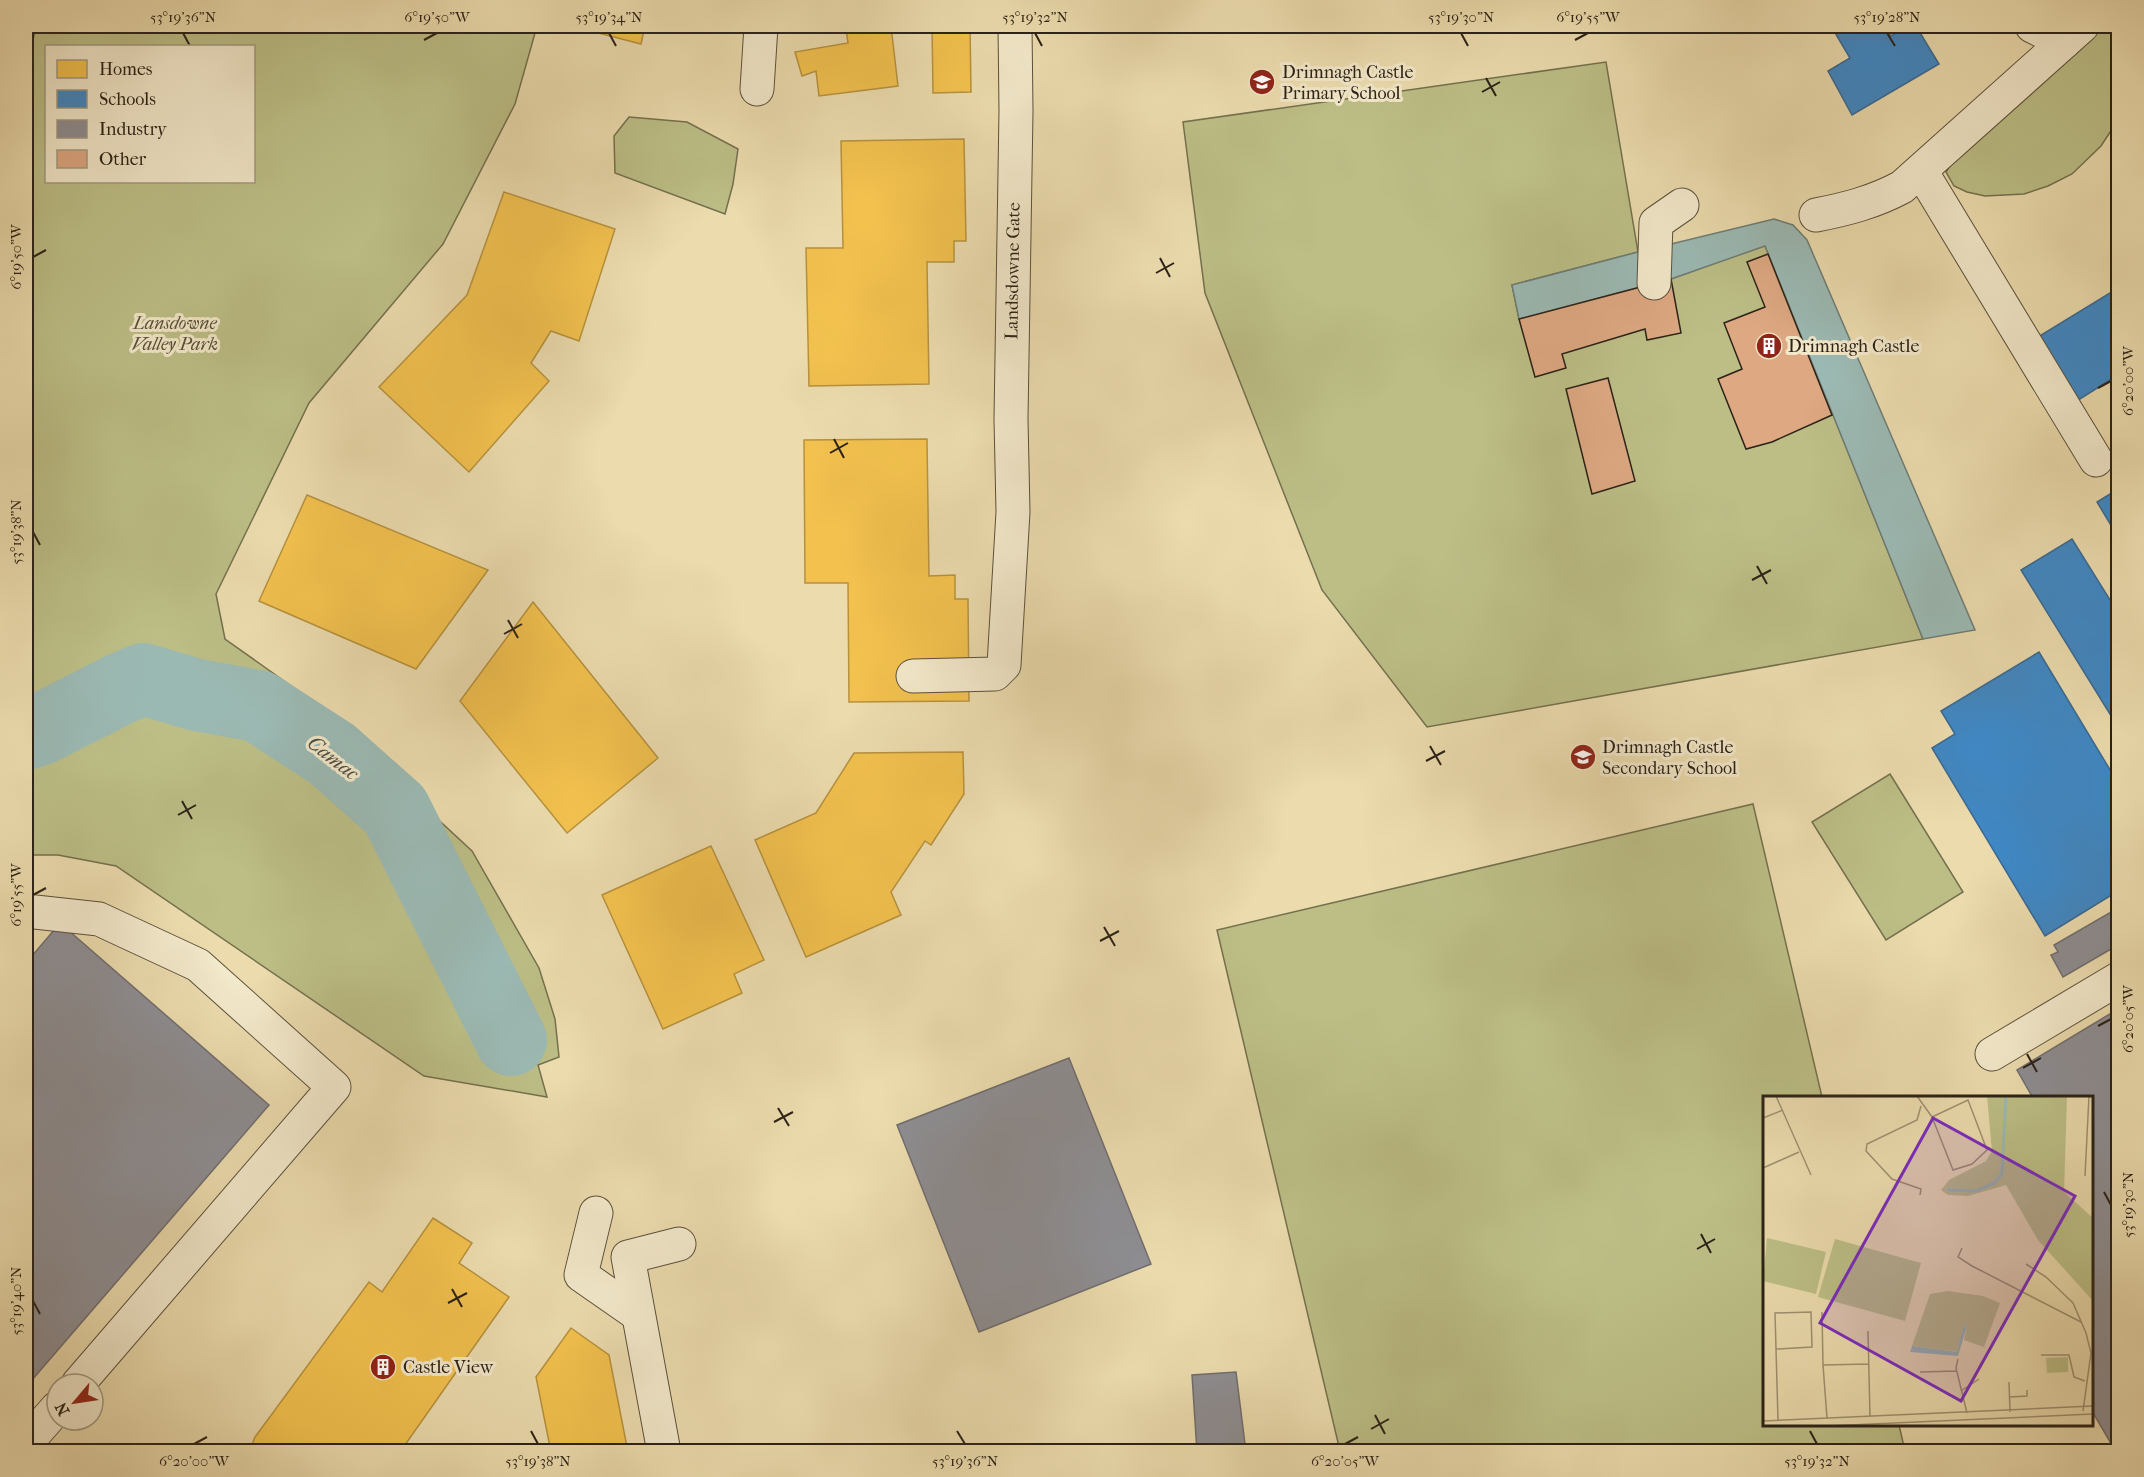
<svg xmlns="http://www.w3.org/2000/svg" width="2144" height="1477" font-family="'IM FELL French Canon',serif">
  <rect width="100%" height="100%" fill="#ebdbad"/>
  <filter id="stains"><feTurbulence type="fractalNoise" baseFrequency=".00333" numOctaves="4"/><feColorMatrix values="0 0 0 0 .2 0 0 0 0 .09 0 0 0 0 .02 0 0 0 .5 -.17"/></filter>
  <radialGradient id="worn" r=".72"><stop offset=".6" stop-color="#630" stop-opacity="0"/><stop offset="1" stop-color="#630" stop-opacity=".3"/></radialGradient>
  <g fill="#bcbe86" stroke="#74704e" stroke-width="1.5" fill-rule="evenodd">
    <path d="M36,26h501l-22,78 -72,140 -134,159 -93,191 9,45 134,95 46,61 13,6 54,50 67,117 16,51 4,38 -21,8 9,32 -123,-21 -308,-210 -58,-11h-32v-782zM46,46h208v136h-208z"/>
    <path d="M2111,26h7v94l-17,26 -29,28 -24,12 -24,8 -39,2 -18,-4 -13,-6 -8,-14 5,-8 140,-128 13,-9z"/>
    <path d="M1606,62l32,190 -126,33 7,34 152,-40 94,-34 158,394 -496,88 -105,-137 -117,-297 -22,-171z"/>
    <path d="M629,117l58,5 51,27 -5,35 -8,30 -110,-41 -1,-37z"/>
    <path d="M1890,774l73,118 -77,48 -74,-118z"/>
    <path d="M1753,804l69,293 -58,1v326l135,1 6,26h-565l-123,-521z"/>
  </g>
  <path fill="#9bb9b3" stroke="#6e7d75" stroke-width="1.5" d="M1774,219l19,6 14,15 168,390 -52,9 -158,-393 -94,33 -152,40 -7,-34 126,-33z"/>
  <g fill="#f2c14e" stroke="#b6913e" stroke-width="1.5">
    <path d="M579,26h66l-4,18 -62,-16z"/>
    <path d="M868,26h23l7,60 -79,10 -3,-25 -14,5 -7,-24 53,-9 -2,-14z"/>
    <path d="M932,26h38l1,66 -38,1z"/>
    <path d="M964,139l2,102h-12v21h-27l2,122 -120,2 -3,-138h37l-2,-107z"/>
    <path d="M504,192l111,37 -36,112 -28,-10 -20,32 18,18 -80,91 -90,-85 88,-92z"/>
    <path d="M927,439l2,137 26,-1v24h13l1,102 -120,1 -1,-119h-43l-1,-143z"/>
    <path d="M307,495l181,75 -72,99 -157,-68z"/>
    <path d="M533,602l125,156 -91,75 -107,-132z"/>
    <path d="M963,752l1,42 -33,51 -6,-4 -34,51 10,23 -95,42 -51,-117 61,-27 38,-60z"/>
    <path d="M711,846l53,114 -30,14 8,19 -79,36 -61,-134z"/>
    <path d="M433,1218l39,25 -13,20 50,34 -109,155h-151l6,-15 114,-155 13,10z"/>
    <path d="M571,1328l38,27 19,97h-77l-15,-75z"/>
  </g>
  <g fill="#3f88c5" stroke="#396991" stroke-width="1.5">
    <path d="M1831,26h54l6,10 17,-10h8l23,38 -87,51 -24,-44 22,-13z"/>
    <path d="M2118,288v87l-46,29 -39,-64z"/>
    <path d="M2118,489v48l-21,-35z"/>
    <path d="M2072,539l38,61 7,-4 1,2v129l-97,-157z"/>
    <path d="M2039,652l79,131v108l-73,45 -113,-188 23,-14 -14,-23z"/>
  </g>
  <g fill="#8d8d92" stroke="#706d6d" stroke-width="1.5">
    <path d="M2118,908v37l-55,32 -12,-22 7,-3 -4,-7z"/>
    <path d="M60,923l209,182 -243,282v-424z"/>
    <path d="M2118,1009v435l-5,3 -21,-36v-313h-59l-16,-28z"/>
    <path d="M1069,1058l82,206 -172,68 -82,-207z"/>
    <path d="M1236,1372l10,80h-49l-5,-77z"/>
  </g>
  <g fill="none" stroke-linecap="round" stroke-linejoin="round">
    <path stroke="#9bb9b3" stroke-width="72" d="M26,734l15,-5 79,-40 23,-10 54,16 61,11 74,48 63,56 116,230"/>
  </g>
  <g fill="#dda882" stroke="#2b2217" stroke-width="1.5">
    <path d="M1768,254l64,161 -60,27 -26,7 -28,-70 24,-10 -18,-46 41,-16 -18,-45z"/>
    <path d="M1671,279l10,54 -34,7 -2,-11 -83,25 4,14 -31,9 -16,-58z"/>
    <path d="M1608,378l27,103 -43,13 -26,-105z"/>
  </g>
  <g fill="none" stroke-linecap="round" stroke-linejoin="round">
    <g stroke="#5b503c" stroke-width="35">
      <g id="minor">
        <path d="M2032,26l32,16"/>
        <path d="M757,89l4,-63"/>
        <path d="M1921,171l175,289"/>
        <path d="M1816,215c31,-6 58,-13 86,-28l180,-161"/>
        <path d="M1654,283l2,-60 26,-18"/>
        <path d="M913,676l82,-2 9,-9 9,-153 -2,-93 5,-308 -1,-85"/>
        <path d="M26,911l73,8 99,46 136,122 -256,297"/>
        <path d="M1992,1054l126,-75"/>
        <path d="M596,1213l-15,62 56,39"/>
        <path d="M26,1450l9,-17 22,-25"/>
        <path d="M664,1452l-36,-195 51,-13"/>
      </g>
    </g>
    <use href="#minor" stroke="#f2e8ca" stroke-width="33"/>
  </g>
  <path fill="none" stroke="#2b2217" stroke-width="2" d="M183,33l7,13M609,33l7,13M1035,33l7,13M1461,33l7,13M1887,33l8,13M424,40l13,-7M1575,40l13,-7M1486,78l10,18M1482,92l18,-10M33,257l13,-7M1160,258l10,19M1156,273l18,-10M2098,388l13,-7M834,439l10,19M830,453l18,-10M33,532l7,13M1757,566l10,18M1752,580l19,-10M508,620l10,18M504,634l18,-10M1430,746l11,19M1426,761l19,-10M182,801l10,18M178,815l18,-10M33,895l13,-7M1104,927l11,19M1100,941l19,-10M2098,1026l13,-7M2027,1054l10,18M2023,1068l18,-10M778,1108l11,18M774,1122l19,-10M2104,1192l7,13M1701,1234l10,19M1697,1249l18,-10M452,1289l10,18M33,1301l7,13M448,1303l19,-10M1375,1415l10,19M1371,1429l18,-10M531,1431l7,13M957,1431l8,13M1810,1431l7,13M194,1444l13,-7M1345,1444l13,-7"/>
  <defs>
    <g id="school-disc" transform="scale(1.35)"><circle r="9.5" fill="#8f2418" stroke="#f2e8ca"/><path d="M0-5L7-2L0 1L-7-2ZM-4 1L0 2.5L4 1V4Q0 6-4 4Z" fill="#fff"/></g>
    <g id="building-disc" transform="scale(1.35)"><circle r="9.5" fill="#8f2418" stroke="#f2e8ca"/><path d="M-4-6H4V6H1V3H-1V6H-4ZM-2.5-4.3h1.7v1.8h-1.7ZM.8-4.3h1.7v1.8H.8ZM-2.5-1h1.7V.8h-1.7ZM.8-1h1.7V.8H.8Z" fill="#fff"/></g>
  </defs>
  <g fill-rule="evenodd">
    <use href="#school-disc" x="1262" y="82"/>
    <use href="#building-disc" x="1769" y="346"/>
    <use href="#school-disc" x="1583" y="757"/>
    <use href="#building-disc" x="383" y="1367"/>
  </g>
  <g text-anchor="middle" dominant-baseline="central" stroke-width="6" stroke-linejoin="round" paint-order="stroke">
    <g font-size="18" fill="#2b2217" stroke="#f2e8ca" text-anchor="start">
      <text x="1282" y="72">Drimnagh Castle<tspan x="1282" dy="21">Primary School</tspan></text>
      <text x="1788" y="346">Drimnagh Castle</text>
      <text x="1602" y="747">Drimnagh Castle<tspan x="1602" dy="21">Secondary School</tspan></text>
      <text x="403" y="1367">Castle View</text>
    </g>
    <g font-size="18" fill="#2b2217" stroke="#f2e8ca">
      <text transform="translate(1013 271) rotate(-89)">Landsdowne Gate</text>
    </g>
    <g font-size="18" font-style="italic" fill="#565138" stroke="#f2e8ca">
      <text x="175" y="323">Lansdowne<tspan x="175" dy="21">Valley Park</tspan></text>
    </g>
    <g font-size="20" font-style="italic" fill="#4d4f46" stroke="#f2e8ca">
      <text transform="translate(333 758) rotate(38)">Camac</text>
    </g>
  </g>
  <g transform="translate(1763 1096)">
    <rect width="330" height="330" fill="#ebdbad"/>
    <path d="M224,0h80l-3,96 29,26v83l-55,-61 -32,-55 -38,11 -20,-1 -7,-5 8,-10 37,-19 6,-10zM4,142l59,14 -10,42 -53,-13zM72,143l86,24 -16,58 -87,-24zM185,195l35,5 17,7 -16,44 -20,-7 3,-14 -3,-1 -6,27 -46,-6 18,-52zM305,261v15l-21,1 -1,-15z" fill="#bcbe86"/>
    <path d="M201,229l3,1 -9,30 -48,-4 2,-6 45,6z" fill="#9bb9b3"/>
    <path fill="none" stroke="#9bb9b3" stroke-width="3" d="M185,94l28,1 18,-8 8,-9 4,-78"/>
    <path fill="none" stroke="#9e9171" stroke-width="1.5" d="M13,0l35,79M154,0l15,21 36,-17 19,50 -15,14 -19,6 -21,-53M0,22l20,-8M0,72l36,-16M322,80l4,-80M157,99l1,-6 -29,-10 -26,-28 1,-7 50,-24 4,-14M199,152l-4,9 14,9 109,56M263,168l20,13 27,26 13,30 5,20 -8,58M59,216l1,53M105,235l2,86M13,253l-1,-36 36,-1 1,35 -36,2 2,71M278,259h28l5,22 11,4M195,263l-2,9 11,45M157,276l37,-1M246,286l1,30M198,295l18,-12M247,301l17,-1v-6M64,322l-4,-53 46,-1M0,325l330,-15M64,330l266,-12"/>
    <path fill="#7b2cbf" fill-opacity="0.15" stroke="#7b2cbf" stroke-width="3" d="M170,22l142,78 -114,205 -141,-78z"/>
    <rect width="330" height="330" fill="none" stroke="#2b2217" stroke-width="3"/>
  </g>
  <rect width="2144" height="1477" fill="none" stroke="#ebdbad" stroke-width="66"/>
  <rect x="45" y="45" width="210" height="138" fill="#f2e8ca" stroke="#a29982" stroke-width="1.5"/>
  <rect x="57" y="60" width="30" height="18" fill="#f2c14e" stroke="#a29982" stroke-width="1.5"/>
  <text x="99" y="75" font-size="18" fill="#2b2217">Homes</text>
  <rect x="57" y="90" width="30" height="18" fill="#3f88c5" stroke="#a29982" stroke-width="1.5"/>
  <text x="99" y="105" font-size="18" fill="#2b2217">Schools</text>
  <rect x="57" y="120" width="30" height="18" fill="#8d8d92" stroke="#a29982" stroke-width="1.5"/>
  <text x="99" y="135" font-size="18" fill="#2b2217">Industry</text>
  <rect x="57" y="150" width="30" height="18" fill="#dda882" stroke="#a29982" stroke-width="1.5"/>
  <text x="99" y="165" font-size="18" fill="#2b2217">Other</text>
  <g transform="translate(75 1402) rotate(241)"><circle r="28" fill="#f2e8ca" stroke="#a29982" stroke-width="1.5"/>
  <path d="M0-4.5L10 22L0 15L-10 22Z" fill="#8f2418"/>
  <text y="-9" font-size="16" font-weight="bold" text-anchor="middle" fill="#2b2217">N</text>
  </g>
  <rect x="33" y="33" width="2078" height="1411" fill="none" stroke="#2b2217" stroke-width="2"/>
  <g font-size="15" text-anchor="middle" fill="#2b2217">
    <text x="183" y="22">53°19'36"N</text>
    <text x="437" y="22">6°19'50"W</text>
    <text x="609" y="22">53°19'34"N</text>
    <text x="1035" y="22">53°19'32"N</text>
    <text x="1461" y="22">53°19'30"N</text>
    <text x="1588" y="22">6°19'55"W</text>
    <text x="1887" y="22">53°19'28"N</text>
    <text transform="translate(16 257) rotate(-90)" y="5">6°19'50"W</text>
    <text transform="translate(2128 381) rotate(-90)" y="5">6°20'00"W</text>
    <text transform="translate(16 532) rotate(-90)" y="5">53°19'38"N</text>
    <text transform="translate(16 895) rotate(-90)" y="5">6°19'55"W</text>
    <text transform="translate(2128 1019) rotate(-90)" y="5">6°20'05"W</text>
    <text transform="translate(2128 1205) rotate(-90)" y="5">53°19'30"N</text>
    <text transform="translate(16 1301) rotate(-90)" y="5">53°19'40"N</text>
    <text x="194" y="1466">6°20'00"W</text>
    <text x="538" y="1466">53°19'38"N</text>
    <text x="965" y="1466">53°19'36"N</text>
    <text x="1345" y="1466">6°20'05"W</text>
    <text x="1817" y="1466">53°19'32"N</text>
  </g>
  <rect width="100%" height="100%" filter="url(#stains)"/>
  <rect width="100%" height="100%" fill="url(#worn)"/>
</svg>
